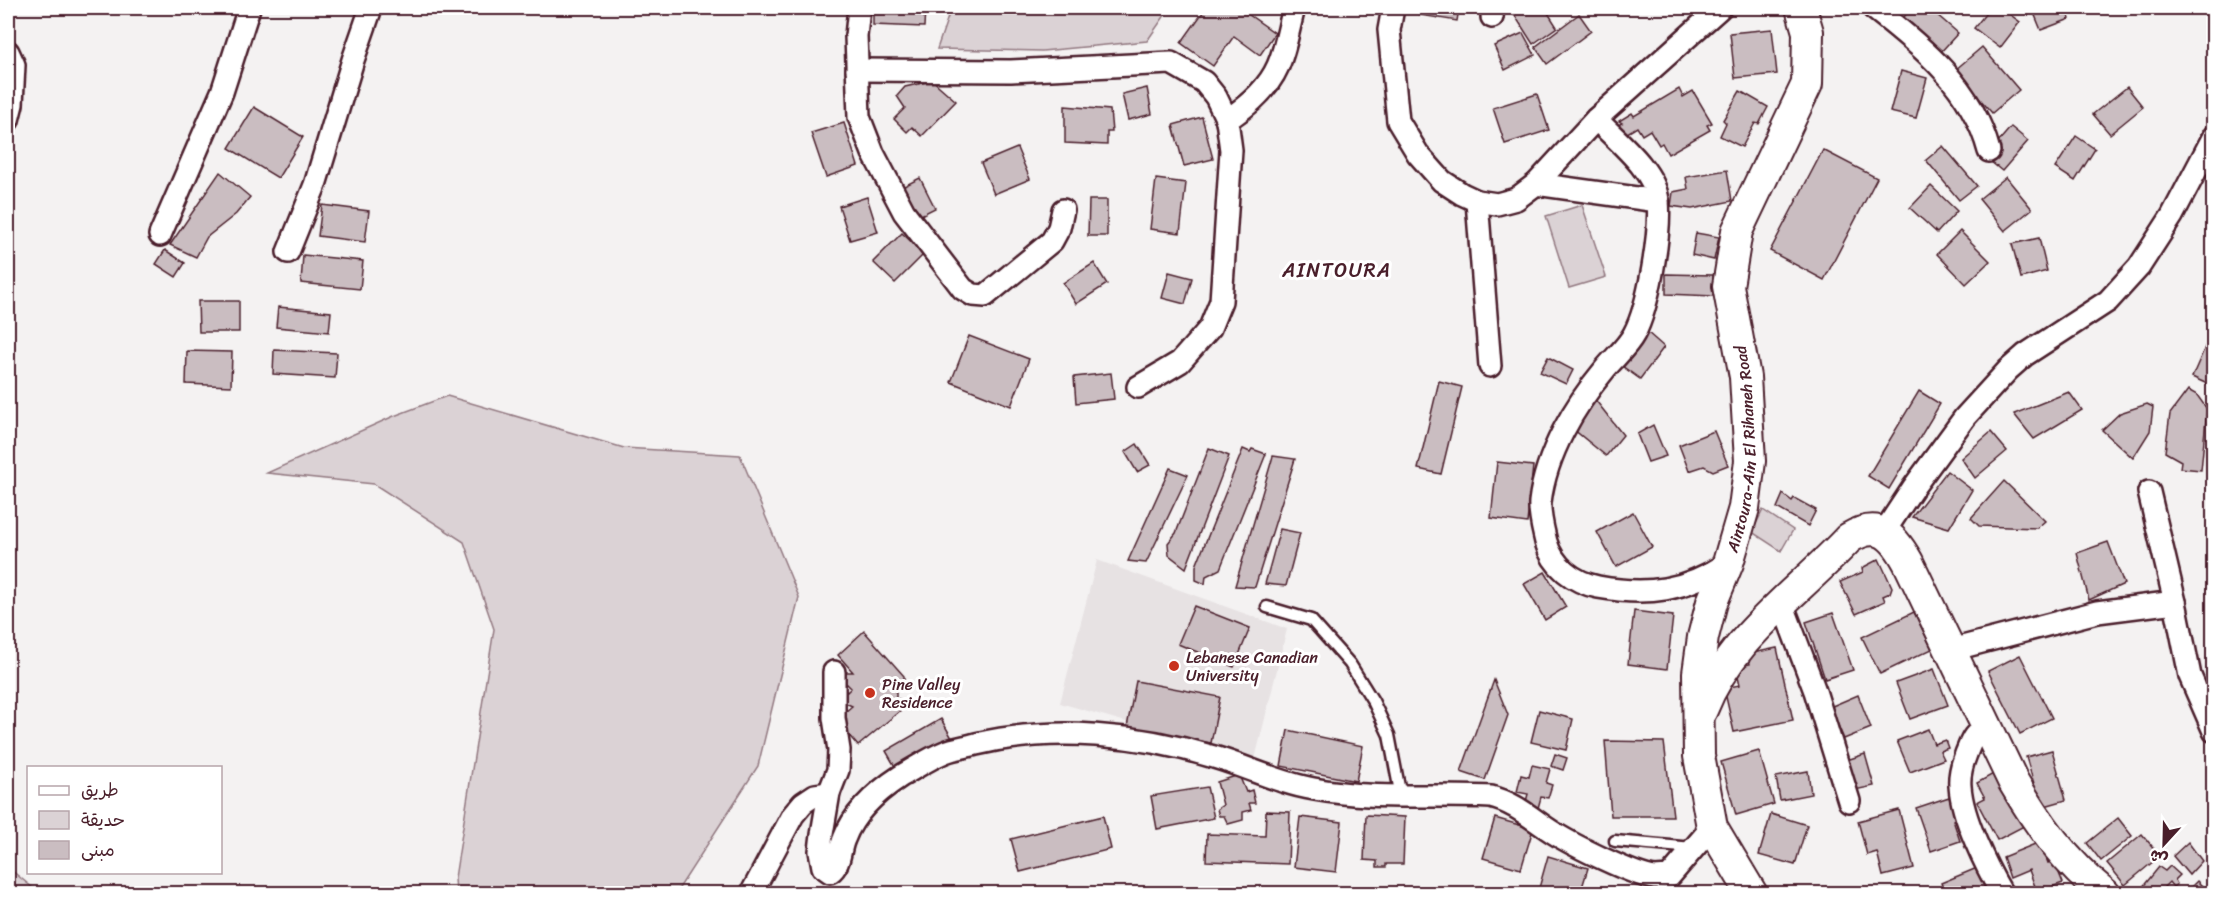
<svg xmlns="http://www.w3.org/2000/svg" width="2221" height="901" font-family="Sriracha,'Playpen Sans Arabic',sans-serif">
  <rect width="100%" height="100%" fill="#f4f2f2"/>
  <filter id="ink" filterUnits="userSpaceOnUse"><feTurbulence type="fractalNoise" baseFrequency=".0167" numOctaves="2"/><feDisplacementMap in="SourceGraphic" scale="12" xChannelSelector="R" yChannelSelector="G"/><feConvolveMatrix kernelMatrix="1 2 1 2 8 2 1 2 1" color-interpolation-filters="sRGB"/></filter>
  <g filter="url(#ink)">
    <path fill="#e7e2e3" d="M1097,560l190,69 -32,130 -195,-56z"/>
    <g fill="#dbd2d5" stroke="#927880" stroke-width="1.5">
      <path d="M951,8h219l-23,33 -105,10 -105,-2z"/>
      <path d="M1582,205l24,72 -37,11 -23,-72z"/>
      <path d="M447,396l177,52 116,7 59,142 -41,169 -82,127h-220l-1,-15 39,-249 -30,-87 -90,-58 -107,-11 127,-57z"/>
      <path d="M1763,510l30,20 -12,21 -29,-19z"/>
      <path d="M11,870l28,23h-31v-17z"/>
    </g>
    <g fill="#cabdc1" stroke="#4a1f2b" stroke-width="1.5">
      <path d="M873,8h52l-1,19 -51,-2z"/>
      <path d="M1206,8h33l36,25 -15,22 -26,-19 -21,30 -32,-23z"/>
      <path d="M1421,8h38l-2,13 -37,-6z"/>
      <path d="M1519,8h26l12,19 -24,17 -21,-33z"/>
      <path d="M1912,8h17l29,25 -19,21 -38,-34z"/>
      <path d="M1990,8h11l19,14 -20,26 -26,-20z"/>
      <path d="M2032,8h34l4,11 -29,11z"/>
      <path d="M1579,14l12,17 -44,33 -12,-17z"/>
      <path d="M1772,29l5,45 -42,4 -5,-45z"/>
      <path d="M1523,33l12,22 -30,15 -11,-24z"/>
      <path d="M1982,47l37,43 -27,23 -37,-43z"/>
      <path d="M1901,71l26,7 -11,40 -26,-6z"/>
      <path d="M931,79l25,22 -34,35 -10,-9 -5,5 -13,-13 11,-11 -8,-12 8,-9 22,-5z"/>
      <path d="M2127,87l16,20 -33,27 -17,-20z"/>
      <path d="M1147,88l5,26 -24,6 -6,-26z"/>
      <path d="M1679,89l4,8 10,-6 19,32 -5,2 3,5 -42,24 -6,-11 -3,2 -9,-15 -8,5 -5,-8 -13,8 -6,-10 4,-2 -3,-2 13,-8 2,3z"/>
      <path d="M1740,91l28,16 -9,17 -4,-1 -13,24 -22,-11 6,-13 -3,-3z"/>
      <path d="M1537,94l12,36 -44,14 -12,-36z"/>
      <path d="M1065,106l45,4 2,22h-5v13l-42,-2z"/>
      <path d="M254,107l49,30 -25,41 -49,-30z"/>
      <path d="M1202,117l11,42 -29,7 -11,-41z"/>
      <path d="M844,123l14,43 -32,11 -15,-44z"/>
      <path d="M2011,127l17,14 -26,30 -17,-14z"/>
      <path d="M2076,136l19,13 -20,32 -20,-13z"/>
      <path d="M1943,146l34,40 -18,14 -33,-40z"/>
      <path d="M1017,148l13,31 -36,15 -13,-31z"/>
      <path d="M1823,150l54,28 -53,102 -54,-29z"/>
      <path d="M1727,170l5,31 -40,8 -21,-3 2,-14 15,-3 -2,-12z"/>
      <path d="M220,172l30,25 -14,17 -29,23 -11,20 -26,-12z"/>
      <path d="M2006,177l26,32 -27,22 -26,-32z"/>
      <path d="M920,178l15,30 -22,11 -15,-30z"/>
      <path d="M1156,179l30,4 -6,50 -30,-4z"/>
      <path d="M1931,186l26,25 -20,22 -27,-25z"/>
      <path d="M867,197l11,35 -28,8 -11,-34z"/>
      <path d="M1089,200h18v36h-19z"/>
      <path d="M322,205l47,6 -4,31 -47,-6z"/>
      <path d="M1960,231l30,30 -24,23 -29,-30z"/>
      <path d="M902,233l22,21 -29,29 -22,-21z"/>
      <path d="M1696,233l23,4 -5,23 -22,-5z"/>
      <path d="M2039,238l8,33 -26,7 -9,-34z"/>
      <path d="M165,250l20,13 -9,14 -20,-13z"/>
      <path d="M303,255l60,6 -3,28 -59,-6z"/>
      <path d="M1094,263l13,21 -31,20 -13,-21z"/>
      <path d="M1169,272l23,6 -7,26 -23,-6z"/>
      <path d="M1666,274l47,1 1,21 -48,-2z"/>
      <path d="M198,301h41v31h-40z"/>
      <path d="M278,307l53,5 -2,20 -53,-5z"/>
      <path d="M1647,332l17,15 -24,32 -18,-13z"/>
      <path d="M969,336l60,23 -18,47 -60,-24z"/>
      <path d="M2206,345l8,4v38l-22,-10z"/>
      <path d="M274,350l63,3 -2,25 -62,-4z"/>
      <path d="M187,351l45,1 -1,34 -45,-2z"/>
      <path d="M1548,357l25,13 -7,14 -26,-12z"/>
      <path d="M1111,373l3,26 -38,4 -2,-26z"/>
      <path d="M1439,381l23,6 -21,87 -23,-5z"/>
      <path d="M2188,390l9,5 10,14 -6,61 -21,-2 1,-7 -16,-9 5,-38z"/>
      <path d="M1919,391l21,13 -51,85 -21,-13z"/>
      <path d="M2069,392l13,18 -48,29 -20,-25z"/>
      <path d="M1593,397l30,38 -17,21 -33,-27z"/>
      <path d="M2147,404l6,3 -3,24 -17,27 -31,-28 18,-17z"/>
      <path d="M1653,425l13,31 -18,6 -11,-28z"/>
      <path d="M1714,431l14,34 -15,6 -9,-5 -15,5 -10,-26z"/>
      <path d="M1991,432l16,19 -32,27 -14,-20z"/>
      <path d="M1137,444l13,21 -13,7 -12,-20z"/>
      <path d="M1209,448l20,8 -43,112 -17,-13 -1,-12 8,-10z"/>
      <path d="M1243,449l7,3 2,-3 14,5 -46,115 -14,7 -1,8 -9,-4v-14z"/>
      <path d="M1273,456l22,3 -40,128 -20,-1z"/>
      <path d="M1497,462l36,4 -6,57 -36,-5z"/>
      <path d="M1170,468l18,7 -42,88 -18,-2z"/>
      <path d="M1947,471l25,19 -23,38 -37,-11z"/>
      <path d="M2004,481l41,40 -8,7 -58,-2 -8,-8z"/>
      <path d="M1783,494l9,7 2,-3 22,12 -8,16 -31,-18z"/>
      <path d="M1633,512l19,35 -36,20 -19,-35z"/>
      <path d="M1280,529l20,4 -14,53 -21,-2z"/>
      <path d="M2108,542l16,42 -35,16 -12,-47z"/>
      <path d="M1879,559l13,28 -2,6 -7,3 2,5 -29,13 -16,-32 23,-10 -1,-4z"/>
      <path d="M1545,572l21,35 -21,13 -21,-36z"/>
      <path d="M1194,606l56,22 -16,39 -56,-23z"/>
      <path d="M1634,611l39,5 -6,53 -39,-5z"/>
      <path d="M1914,612l18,37 -52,25 -18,-37z"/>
      <path d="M1833,613l20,57 -28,9 -19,-57z"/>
      <path d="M864,631l40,45v10h-8v13h5v11l-43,36 -22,-26 16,-14 -13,-6 12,-12 -11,-11 4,-5h9l-15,-17z"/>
      <path d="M1777,648l16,72 -59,12 -10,-44 16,-3 -4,-18 14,-3 -2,-10z"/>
      <path d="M2020,655l32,63 -32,16 -32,-63z"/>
      <path d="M1934,669l14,36 -38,14 -14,-36z"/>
      <path d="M1494,680l14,35 -23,65 -24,-8z"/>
      <path d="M1136,681l84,16 -9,46 -84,-16z"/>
      <path d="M1858,695l13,33 -27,11 -14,-32z"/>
      <path d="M1539,710l34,9 -7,31 -35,-8z"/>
      <path d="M941,719l11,19 -55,32 -11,-19z"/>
      <path d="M1928,729l6,15 11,-4 3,8 -8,3 4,8 -34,13 -13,-31z"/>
      <path d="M1288,730l75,16 -7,35 -75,-15z"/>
      <path d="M1605,741l59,1 9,74h-62z"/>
      <path d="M2052,750l14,50 -25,7 -15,-50z"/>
      <path d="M1759,751l15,53 -38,11 -15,-53z"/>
      <path d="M1555,754l12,4 -4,12 -12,-4z"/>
      <path d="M1865,754l9,32 -24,5 -9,-29z"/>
      <path d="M1532,765l18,4 -4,14 6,2 -4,13 -7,-1 -3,11 -13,-3 3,-11 -11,-2 4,-17 8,2z"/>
      <path d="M1808,771l3,23 -31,6 -4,-23z"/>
      <path d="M1995,773l29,53 -27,14 -20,-38 8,-4 -8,-15z"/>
      <path d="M1239,775l7,17 6,-2 3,13h-6l2,7 -8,2v8l-15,4 -4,-8h-5l-2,-7 6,-4 -6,-23z"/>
      <path d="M1207,787l7,31 -57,11 -6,-33z"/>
      <path d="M1949,797l8,22 -4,1 7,21 -29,10 -15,-43z"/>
      <path d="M1899,810l15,58 -31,8 -6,-24 -10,3 -9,-34z"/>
      <path d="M1266,811l24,1 -2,52 -82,-3 1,-27 58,2z"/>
      <path d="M1771,814l36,11 -12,40 -36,-10z"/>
      <path d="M1366,815l39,2 -2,47h-17v3h-9v-6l-13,-1z"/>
      <path d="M1103,816l8,33 -91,23 -9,-33z"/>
      <path d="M1300,817l42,5 -6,50 -42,-5z"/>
      <path d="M1495,818l38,11 -12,40 -38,-11z"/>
      <path d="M2118,818l14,18 -31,25 -14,-18z"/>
      <path d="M2142,834l18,22 -35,29 -18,-22z"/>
      <path d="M2040,842l8,21 6,-2 9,22 -26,9 -8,-22 -19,8 -7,-21z"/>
      <path d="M2188,842l14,19 -13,14 -16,-19z"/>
      <path d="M1548,856l40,12 -8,26h-29l-12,-6z"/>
      <path d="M2170,866l10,9 -5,5 2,4 -4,3 -4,-5 -5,5 5,7h-32l22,-27 6,4z"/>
      <path d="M1977,868l11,26h-43l-4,-11z"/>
      <path d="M2197,881l13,13h-26z"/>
    </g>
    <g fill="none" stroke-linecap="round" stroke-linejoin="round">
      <g stroke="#4a1f2b" stroke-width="15">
        <g id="service">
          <path d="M1267,607l44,13 39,44 23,37 16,34 12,62"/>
          <path d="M1615,841l78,7"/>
        </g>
      </g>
      <g stroke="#4a1f2b" stroke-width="26">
        <g id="minor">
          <path d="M859,8l-3,28 3,81 14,36 31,59 59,77 10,6 12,1 67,-55 7,-13 4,-18"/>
          <path d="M1393,8l-4,22 9,91 20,33 24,27 20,13 15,7 20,3 19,-5 20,-15 60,-65 124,-111"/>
          <path d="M1873,8c50,39 99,79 116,143"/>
          <path d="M1492,17l1,-9"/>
          <path d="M8,52l6,13 -2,39 -4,16"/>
          <path d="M857,70l154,1 160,-8 33,19 12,15 11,23 4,30 -10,151 -11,27 -30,34 -42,25"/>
          <path d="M1596,119c20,21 59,51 62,82 3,30 -9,106 -24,133 -7,13 -19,23 -29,35 -30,36 -59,84 -65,133 -1,13 3,27 6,40 7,24 27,40 52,45 50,9 86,4 130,-24"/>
          <path d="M1227,120c21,-14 41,-31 51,-54 8,-18 11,-40 16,-58"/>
          <path d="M1536,184l122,17"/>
          <path d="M1477,201l13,165"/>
          <path d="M160,235l62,-143 27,-84"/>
          <path d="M288,252l27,-67 38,-125 18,-52"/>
          <path d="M2149,492l26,110"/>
          <path d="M1884,532l29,-44 52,-71 43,-47 17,-15 83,-54 31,-34 33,-51 42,-80"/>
          <path d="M1782,603l33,88 34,110"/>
          <path d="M1951,650l146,-38 78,-10 15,74 24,55"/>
          <path d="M834,672v46l5,32 -1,20 -9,23 -7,41 -2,17 3,16 7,5c11,-8 9,-22 14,-33 10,-27 34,-48 57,-63 14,-8 29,-18 44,-24 10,-4 21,-5 31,-8 77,-18 163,-10 238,13 34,10 65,26 100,32 59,11 118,5 177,8 25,6 42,23 63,36 19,12 81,43 101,45 5,0 10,-1 14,-1l43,-50"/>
          <path d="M1988,726c-15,8 -16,13 -22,28 -4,10 -7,21 -6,32 2,32 26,80 42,108"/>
          <path d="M751,894l42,-79 10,-12 12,-8 14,-2"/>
        </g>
      </g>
      <g stroke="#4a1f2b" stroke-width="34">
        <g id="secondary">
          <path d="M1702,710c28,-73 96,-117 147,-172 30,-18 44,-3 59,24l105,219c25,43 53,82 92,113"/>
          <path id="s1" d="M1752,894l-40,-67 -13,-71 -1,-83 5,-36 9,-35 16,-39 16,-55 6,-47 -5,-84 -17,-91 9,-55 70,-147 1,-52 -7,-24"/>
        </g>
      </g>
      <use href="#service" stroke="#fff" stroke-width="10"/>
      <use href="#minor" stroke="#fff" stroke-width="21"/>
      <use href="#secondary" stroke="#fff" stroke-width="30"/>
    </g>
  </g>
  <g fill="#c8321e" stroke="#fff" stroke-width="2">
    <circle cx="1174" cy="666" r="6"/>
    <circle cx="870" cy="693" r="6"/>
  </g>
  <g text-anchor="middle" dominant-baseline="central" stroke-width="6" stroke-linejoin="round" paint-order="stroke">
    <g font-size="16" fill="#4a1f2b" stroke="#fff">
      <text stroke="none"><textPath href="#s1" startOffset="464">Aintoura-Ain El Rihaneh Road</textPath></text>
    </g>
    <g font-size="16" fill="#4a1f2b" stroke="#fff" text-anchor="start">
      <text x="1186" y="657">Lebanese Canadian<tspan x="1186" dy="18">University</tspan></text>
      <text x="882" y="684">Pine Valley<tspan x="882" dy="18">Residence</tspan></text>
    </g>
    <g font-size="20" letter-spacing="1.5" fill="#4a1f2b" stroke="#fff">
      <text x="1337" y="270">AINTOURA</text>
    </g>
  </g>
  <rect width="2221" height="901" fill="none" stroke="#fff" stroke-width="30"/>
  <rect x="15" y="15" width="2191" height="871" fill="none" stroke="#4a1f2b" stroke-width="2" filter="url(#ink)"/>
  <rect x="27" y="766" width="195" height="108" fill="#ffffff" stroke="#b7a5aa" stroke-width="1.5"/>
  <rect x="39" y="786" width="30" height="9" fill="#ffffff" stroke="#b7a5aa" stroke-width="1.5"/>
  <text x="81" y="796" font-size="18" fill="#4a1f2b">طريق</text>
  <rect x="39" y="811" width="30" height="18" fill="#dbd2d5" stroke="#b7a5aa" stroke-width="1.5"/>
  <text x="81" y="826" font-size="18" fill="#4a1f2b">حديقة</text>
  <rect x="39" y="841" width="30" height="18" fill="#cabdc1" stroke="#b7a5aa" stroke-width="1.5"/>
  <text x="81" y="856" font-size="18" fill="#4a1f2b">مبنى</text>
  <g transform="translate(2164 844) rotate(202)" stroke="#ffffff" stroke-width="4.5" paint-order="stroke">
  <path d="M0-4.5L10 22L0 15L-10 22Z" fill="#4a1f2b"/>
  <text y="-9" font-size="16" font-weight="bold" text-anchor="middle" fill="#4a1f2b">ش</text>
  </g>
</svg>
